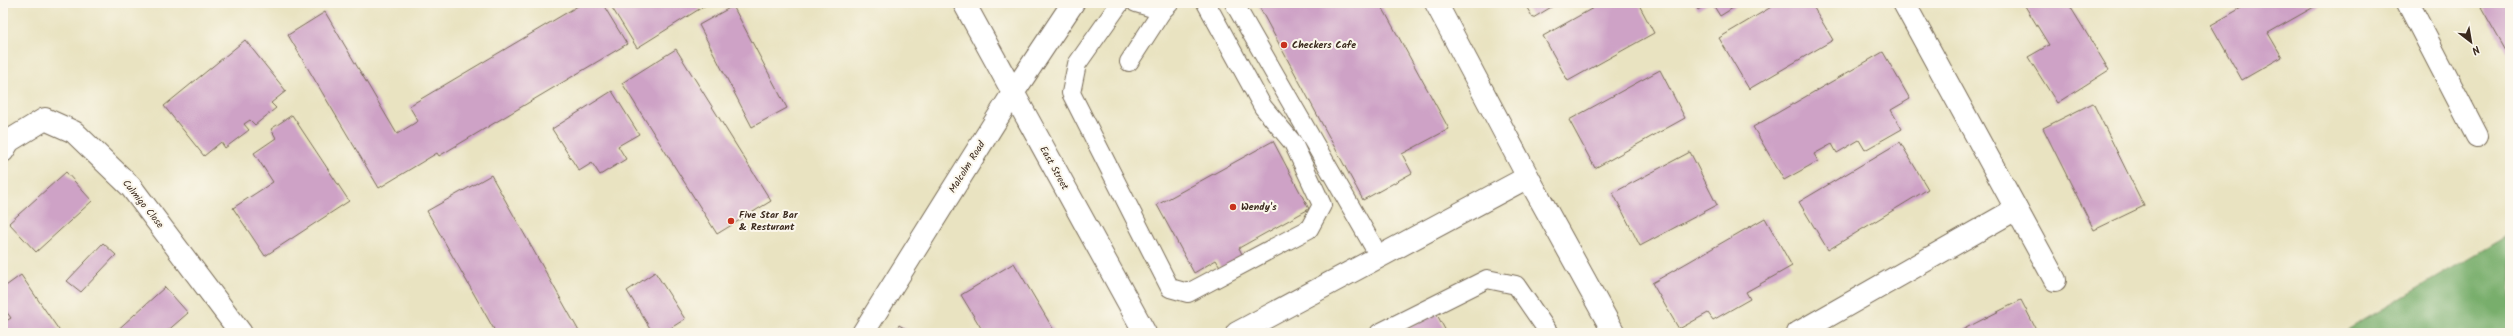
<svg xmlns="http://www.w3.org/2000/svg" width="2513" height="336" font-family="Kalam,sans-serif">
  <rect width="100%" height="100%" fill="#fbf7ec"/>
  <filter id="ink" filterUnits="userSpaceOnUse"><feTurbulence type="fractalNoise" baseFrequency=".025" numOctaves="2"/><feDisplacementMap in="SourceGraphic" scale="8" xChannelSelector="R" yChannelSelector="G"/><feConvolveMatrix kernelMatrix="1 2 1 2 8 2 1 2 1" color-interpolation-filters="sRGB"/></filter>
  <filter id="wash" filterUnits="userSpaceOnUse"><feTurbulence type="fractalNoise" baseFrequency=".012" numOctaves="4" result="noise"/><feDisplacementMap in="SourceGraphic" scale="16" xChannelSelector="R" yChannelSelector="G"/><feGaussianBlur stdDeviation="0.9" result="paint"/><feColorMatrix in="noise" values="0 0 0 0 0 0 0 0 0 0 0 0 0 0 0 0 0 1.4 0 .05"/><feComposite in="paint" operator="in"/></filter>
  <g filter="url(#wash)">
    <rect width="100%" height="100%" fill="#e9e3c1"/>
    <path fill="#78ae6c" stroke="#5a6c45" d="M2510,234v99h-168z"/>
    <g id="blocks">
      <g fill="#cea2c6">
        <path d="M583,3h19l25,41 -188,112 -2,-3 -58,35 -91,-153 37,-23 72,122 21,-13 -9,-15z"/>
        <path d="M609,3h100l-72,45z"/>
        <path d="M1257,3h123l69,126 -47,25 10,19 -49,27z"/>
        <path d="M1524,3h34l-25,15z"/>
        <path d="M1602,3h36l16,30 -86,48 -25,-45z"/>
        <path d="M1694,3h15l-11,7z"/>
        <path d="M1712,3h29l-21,13z"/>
        <path d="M1778,3h33l22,37 -84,49 -30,-51z"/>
        <path d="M2029,3h39l41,67 -52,33 -29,-46 21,-12 -24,-39z"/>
        <path d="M2250,3h71l-53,30 14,24 -40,23 -31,-55z"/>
        <path d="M2488,3h22v55l-29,-51z"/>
        <path d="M733,6l54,102 -35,19 -53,-102z"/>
        <path d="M245,40l41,51 -15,12 5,5 -21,17 -5,-5 -6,4 5,6 -24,18 -4,-6 -17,14 -40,-50z"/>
        <path d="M676,49l95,152 -54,33 -95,-151z"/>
        <path d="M1883,52l27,47 -19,11 11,19 -37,21 -6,-10 -22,13 -5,-9 -18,10 4,7 -34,19 -31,-53z"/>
        <path d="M1660,70l25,48 -90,50 -26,-48z"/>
        <path d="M612,91l27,43 -21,12 8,13 -26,16 -8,-12 -13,8 -27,-42z"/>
        <path d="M2093,103l51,103 -50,24 -51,-102z"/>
        <path d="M292,115l57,86 -84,55 -32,-48 40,-26 -19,-29 22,-15 -5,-9z"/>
        <path d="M1273,141l36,68 -70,39 4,8 -22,12 -5,-8 -22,13 -37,-68z"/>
        <path d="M1900,142l28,47 -100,61 -29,-48z"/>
        <path d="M1690,152l27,53 -77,41 -27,-53z"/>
        <path d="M66,172l26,29 -56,51 -27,-29z"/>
        <path d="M491,175l89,158h-84l-69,-122z"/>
        <path d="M1765,218l27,48 -46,26 4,7 -37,21 -5,-7 -29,16 -27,-46z"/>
        <path d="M103,243l13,12 -35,37 -14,-11z"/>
        <path d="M1014,263l41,69 -1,1h-70l-23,-38z"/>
        <path d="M655,272l30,47 -22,14h-10l-26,-42z"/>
        <path d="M21,275l40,58h-58v-10l8,-5 -8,-11v-19z"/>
        <path d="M165,287l23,26 -23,20h-51z"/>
        <path d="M2021,300l17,33h-74l-2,-3z"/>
        <path d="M1436,313l11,20h-47z"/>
        <path d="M899,325l14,8h-19z"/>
      </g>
    </g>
  </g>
  <g filter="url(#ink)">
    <use href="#blocks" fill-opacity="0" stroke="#786b57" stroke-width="1"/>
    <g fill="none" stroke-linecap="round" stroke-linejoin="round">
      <g stroke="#786b57" stroke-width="20">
        <g id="service">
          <path d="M1120,3l-43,61 -6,29 99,195 18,5 121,-64 13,-24 -29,-62 -30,-36 -57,-104"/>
          <path d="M1136,3l26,8"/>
          <path d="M1234,3l145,253"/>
          <path d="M1129,62l33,-51 8,-8"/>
          <path d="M1379,333l108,-54 29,6 33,48"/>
        </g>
      </g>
      <g stroke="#786b57" stroke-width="24">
        <g id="minor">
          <path d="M1904,3l151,277"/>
          <path d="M2408,3l69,133"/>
          <path d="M3,151l6,-10 36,-22 29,13 57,55 110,146"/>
          <path d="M1528,177l86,156"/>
          <path d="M863,333l150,-240"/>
          <path d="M1798,333l218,-124"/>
        </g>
      </g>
      <g stroke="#786b57" stroke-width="24">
        <g id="tertiary">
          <path d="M1013,93l60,-90"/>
          <path d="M1237,333l291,-156 -92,-174"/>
        </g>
      </g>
      <g stroke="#786b57" stroke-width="24">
        <path id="secondary" d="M964,3l181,330"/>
      </g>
      <use href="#service" stroke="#fff" stroke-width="18"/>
      <use href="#minor" stroke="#fff" stroke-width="22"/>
      <use href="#tertiary" stroke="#fff" stroke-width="22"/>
      <use href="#secondary" stroke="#fff" stroke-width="22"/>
    </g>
  </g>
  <g fill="#c8321e" stroke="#fbf7ec" stroke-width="1.5">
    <circle cx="1284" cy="45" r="4"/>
    <circle cx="1233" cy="207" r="4"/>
    <circle cx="731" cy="221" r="4"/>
  </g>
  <g text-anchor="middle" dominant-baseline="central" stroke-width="4" stroke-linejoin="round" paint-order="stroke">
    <g font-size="10" font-weight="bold" fill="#3b2a1e" stroke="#fbf7ec" text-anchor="start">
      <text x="1292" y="45">Checkers Cafe</text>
      <text x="1241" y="207">Wendy's</text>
      <text x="739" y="215">Five Star Bar<tspan x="739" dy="12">&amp; Resturant</tspan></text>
    </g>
    <g font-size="10" fill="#3b2a1e" stroke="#fbf7ec">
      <text transform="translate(967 167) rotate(-58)">Malcolm Road</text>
      <text transform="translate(1054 168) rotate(61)">East Street</text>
      <text transform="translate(143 204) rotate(51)">Culmigo Close</text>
    </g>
  </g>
  <rect width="2513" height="336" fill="none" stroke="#fbf7ec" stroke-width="16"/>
  <g transform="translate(2471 42) rotate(149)" stroke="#fbf7ec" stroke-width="3" paint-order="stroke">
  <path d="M0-3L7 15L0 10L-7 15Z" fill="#3b2a1e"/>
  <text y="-6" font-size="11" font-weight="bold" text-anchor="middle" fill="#3b2a1e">N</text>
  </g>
</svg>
